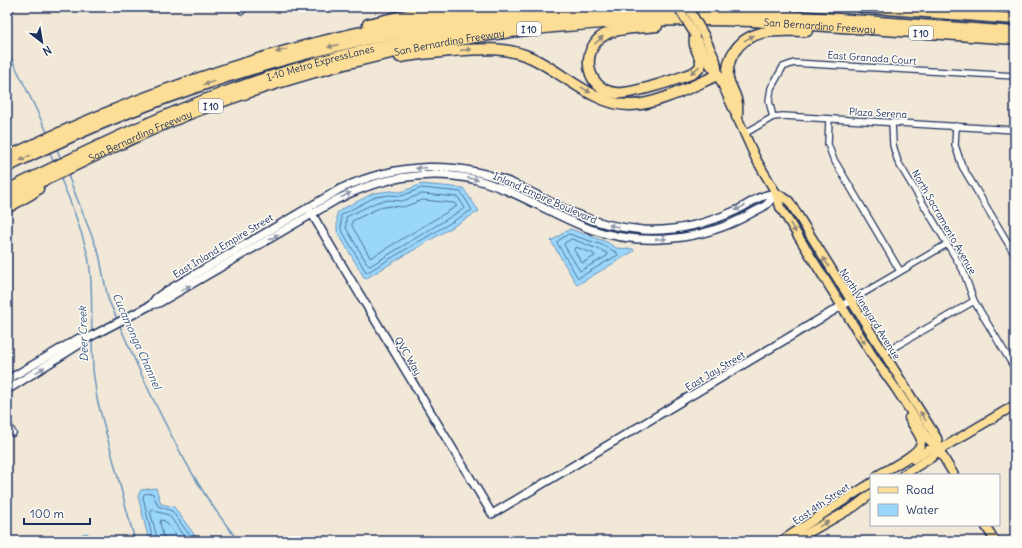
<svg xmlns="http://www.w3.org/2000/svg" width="1022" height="548" font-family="Delius,sans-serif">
  <rect width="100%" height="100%" fill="#f2e8d7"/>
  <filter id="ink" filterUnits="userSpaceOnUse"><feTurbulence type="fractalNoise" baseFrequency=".025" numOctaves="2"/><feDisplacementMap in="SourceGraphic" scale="8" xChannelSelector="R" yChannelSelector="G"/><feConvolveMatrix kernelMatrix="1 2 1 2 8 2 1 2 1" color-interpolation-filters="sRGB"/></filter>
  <g filter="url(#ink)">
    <g fill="#9ad7fb" stroke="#6794bc">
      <path d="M422,184l41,4 16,23 -114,68 -28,-48v-18l5,-4 32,-16 16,-2 11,1z"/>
      <path d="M570,229l37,13 9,6 17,1 1,2 -57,34 -26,-44z"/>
      <path d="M156,488l5,16 13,3 25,34h-50l-11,-45 3,-6z"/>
      <path d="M86,533l14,8h-34l1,-1z"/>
    </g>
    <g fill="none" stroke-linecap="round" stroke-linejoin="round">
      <g stroke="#4e729d" stroke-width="1">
        <path d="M422,188l39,4 11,18 -104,62h-2l-25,-43v-14l34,-18 15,-2 11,1z"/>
        <path d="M422,194l36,3 7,11 -95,58 -2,-1 -22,-37v-11l31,-15 13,-2 12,1z"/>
        <path d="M423,200l31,3 3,3 -85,51h-2l-18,-31v-5l27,-13 11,-2 13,1z"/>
        <path d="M569,234l36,12 12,7 1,2 -40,23 -21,-35 1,-2z"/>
        <path d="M572,239l31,12 4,2v3l-27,15 -16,-26 1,-2z"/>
        <path d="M576,247l18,7 1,2 -13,7 -8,-13z"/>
        <path d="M153,541l-10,-44 1,-3 8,-1 1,1 5,12 14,5 22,30"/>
        <path d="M158,541l-8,-30 2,-2 6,3 11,3 18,26"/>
        <path d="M164,541l-4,-19 1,-2 4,1 15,20"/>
      </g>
      <g stroke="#6794bc" stroke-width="1.5">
        <path d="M7,49l41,85"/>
        <path d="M56,147l5,12"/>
        <path d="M49,151l5,12"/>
        <path d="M67,173l32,81 9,45 10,22"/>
        <path d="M60,177c11,25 21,52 28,79 5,23 3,52 4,76"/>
        <path d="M119,324c24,56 50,112 82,164 11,19 25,36 37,53"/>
        <path d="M92,338l1,32 4,29 38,142"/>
      </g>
      <g stroke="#1b2f5e" stroke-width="8">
        <g id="street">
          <path d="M242,11l2,-4"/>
          <path d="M773,117l-4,-16 2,-13 12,-21 11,-4 221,13"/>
          <path d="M829,119l-1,25 5,14 67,113"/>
          <path d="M892,122l1,23 5,17 65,108 11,31 41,68"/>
          <path d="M956,126l-1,19 7,21 53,89"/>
          <path d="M744,134l29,-17 10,-1 232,14"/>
          <path d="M850,301l97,-57"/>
          <path d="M884,353l90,-52"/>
          <path d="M7,423l6,10"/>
        </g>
      </g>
      <g stroke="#1b2f5e" stroke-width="10">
        <g id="secondary">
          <path d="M308,207l25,43 159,264 358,-213"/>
          <path d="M151,305l5,-7 7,-5 177,-104c56,-26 118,-30 176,-4 20,9 39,20 60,29 21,9 44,14 67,16 32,2 66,-7 94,-20 9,-4 16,-10 24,-13 5,-2 10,-3 15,-4"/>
          <path d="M7,380l72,-42h9"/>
          <path d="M7,390l73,-46 8,-6 63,-33 8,-2 177,-103c42,-22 90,-31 137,-21 42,10 77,35 117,50 51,18 113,12 160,-15 5,-3 12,-6 16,-9 4,-3 7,-8 10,-12"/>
        </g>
      </g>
      <g stroke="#1b2f5e" stroke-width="11">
        <g id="primary">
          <path d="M704,35l12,26 2,13"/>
          <path d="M696,38l14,27 8,10 38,84 20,34 4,14 94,151 22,31 33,51 10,10 15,25"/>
          <path d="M776,193l13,8 148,237 2,12"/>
          <path d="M913,459l15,-9h11"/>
          <path d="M878,475c10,-6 46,-23 43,-35 -2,-7 -9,-15 -12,-22"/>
          <path d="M903,475l29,-18 7,-7 76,-45"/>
          <path d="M985,525l10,16"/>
          <path d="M781,541l90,-58"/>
          <path d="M794,541l60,-34 17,-13"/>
        </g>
      </g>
      <g stroke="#1b2f5e" stroke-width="13">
        <g id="highway">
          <path d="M861,7l154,12"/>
          <path d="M7,10l2,-3"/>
          <path d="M368,24l73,-17"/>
          <path d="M657,26c-15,2 -38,1 -51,8 -27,14 -21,56 10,59 14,2 62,-14 77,-20 15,-9 5,-16 2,-28 -1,-3 0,-7 0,-10"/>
          <path d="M400,57c17,-3 34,-4 51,-6 27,-2 55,-5 81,7 30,14 63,47 97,47 26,1 65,-20 89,-30"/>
          <path d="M737,117c0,-5 1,-12 -1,-18 -2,-7 -6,-13 -8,-20 -1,-9 1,-20 6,-27 16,-26 48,-21 73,-21"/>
          <path d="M7,157c159,-76 329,-131 505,-150"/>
          <path d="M7,167c195,-97 396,-151 614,-160"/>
          <path id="s1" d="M7,190c64,-31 128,-63 195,-89 165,-65 344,-91 521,-88 39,0 77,4 115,6 59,4 118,9 177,13"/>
          <path id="s2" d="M7,198c62,-29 123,-61 187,-86 180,-69 365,-98 558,-91l263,18"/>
          <path d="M7,208l24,-14 7,-5"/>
        </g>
      </g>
      <use href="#street" stroke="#fdfcf7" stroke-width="5.5"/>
      <use href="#secondary" stroke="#fdfcf7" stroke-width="7"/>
      <use href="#primary" stroke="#fdde96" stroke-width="8"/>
      <use href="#highway" stroke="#fdde96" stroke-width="10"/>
      <g stroke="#1b2f5e" stroke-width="11" stroke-linecap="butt">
        <g id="primary-bridge">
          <path d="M678,7l17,28"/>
          <path d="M688,7l16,28"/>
        </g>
      </g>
      <use href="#primary-bridge" stroke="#fdde96" stroke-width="8"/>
    </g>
    <defs><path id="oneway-solid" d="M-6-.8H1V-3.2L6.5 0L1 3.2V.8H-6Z"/></defs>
    <g fill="#8c867a">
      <use href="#oneway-solid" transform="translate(749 38) rotate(-31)"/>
      <use href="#oneway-solid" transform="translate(599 40) rotate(-43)"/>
      <use href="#oneway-solid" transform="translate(333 46) rotate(166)"/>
      <use href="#oneway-solid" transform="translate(466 50) rotate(-4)"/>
      <use href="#oneway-solid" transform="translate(281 51) rotate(164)"/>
      <use href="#oneway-solid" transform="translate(695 70) rotate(141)"/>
      <use href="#oneway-solid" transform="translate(209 83) rotate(161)"/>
      <use href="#oneway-solid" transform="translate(586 90) rotate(31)"/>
      <use href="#oneway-solid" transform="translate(25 158) rotate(153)"/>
      <use href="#oneway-solid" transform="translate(793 228) rotate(58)"/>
      <use href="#oneway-solid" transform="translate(826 262) rotate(-122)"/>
      <use href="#oneway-solid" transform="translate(862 339) rotate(58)"/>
      <use href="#oneway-solid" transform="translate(923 416) rotate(-122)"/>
      <use href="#oneway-solid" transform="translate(824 524) rotate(-29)"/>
    </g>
    <g fill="#8c96aa">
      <use href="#oneway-solid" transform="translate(421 168) rotate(176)"/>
      <use href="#oneway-solid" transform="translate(473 179) rotate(11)"/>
      <use href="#oneway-solid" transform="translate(346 195) rotate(-27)"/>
      <use href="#oneway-solid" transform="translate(740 208) rotate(153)"/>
      <use href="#oneway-solid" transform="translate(614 226) rotate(-168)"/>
      <use href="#oneway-solid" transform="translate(274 237) rotate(-30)"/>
      <use href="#oneway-solid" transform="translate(661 239) rotate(-2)"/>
      <use href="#oneway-solid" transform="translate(186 288) rotate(-30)"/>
      <use href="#oneway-solid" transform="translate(40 370) rotate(-32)"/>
    </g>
  </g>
  <g text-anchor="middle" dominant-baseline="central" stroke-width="3" stroke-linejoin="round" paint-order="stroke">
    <g fill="#fdfcf7" stroke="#5f6c8c" stroke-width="1">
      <rect x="517" y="22" width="24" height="14" rx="3"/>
      <rect x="909" y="26" width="24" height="14" rx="3"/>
      <rect x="199" y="99" width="24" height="14" rx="3"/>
    </g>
    <g font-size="9" font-weight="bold" fill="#1b2f5e">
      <text x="529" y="29">I 10</text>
      <text x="921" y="33">I 10</text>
      <text x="211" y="106">I 10</text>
    </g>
    <g font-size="10" fill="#1b2f5e" stroke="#fdfcf7">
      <text stroke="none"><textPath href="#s2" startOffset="843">San Bernardino Freeway</textPath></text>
      <text stroke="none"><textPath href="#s2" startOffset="471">San Bernardino Freeway</textPath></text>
      <text transform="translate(872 58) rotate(4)">East Granada Court</text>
      <text stroke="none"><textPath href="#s1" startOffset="339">I-10 Metro ExpressLanes</textPath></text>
      <text transform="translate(878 113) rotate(3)">Plaza Serena</text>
      <text stroke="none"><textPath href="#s2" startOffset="147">San Bernardino Freeway</textPath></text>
      <text transform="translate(545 198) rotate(24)">Inland Empire Boulevard</text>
      <text transform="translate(944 222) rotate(60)">North Sacramento Avenue</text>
      <text transform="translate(223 246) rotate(-31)">East Inland Empire Street</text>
      <text transform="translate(870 314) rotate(58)">North Vineyard Avenue</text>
      <text transform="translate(408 356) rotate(59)">QVC Way</text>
      <text transform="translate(715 371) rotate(-31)">East Jay Street</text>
      <text transform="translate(821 504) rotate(-34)">East 4th Street</text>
    </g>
    <g font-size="11" font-style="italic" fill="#3b5985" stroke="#fdfcf7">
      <text transform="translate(83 334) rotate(-92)">Deer Creek</text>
      <text transform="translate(137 341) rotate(66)">Cucamonga Channel</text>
    </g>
  </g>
  <rect width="1022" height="548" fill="none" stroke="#fdfcf7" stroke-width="24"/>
  <rect x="12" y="12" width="998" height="524" fill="none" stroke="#1b2f5e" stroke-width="1.5" filter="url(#ink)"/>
  <rect x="870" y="474" width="130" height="52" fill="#fdfcf7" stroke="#a3aaba"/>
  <rect x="878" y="487" width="20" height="6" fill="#fdde96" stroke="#a3aaba"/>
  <text x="906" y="494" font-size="12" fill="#1b2f5e">Road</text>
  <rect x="878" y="504" width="20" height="12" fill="#9ad7fb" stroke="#a3aaba"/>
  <text x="906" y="514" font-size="12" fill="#1b2f5e">Water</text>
  <g transform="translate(42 42) rotate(149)" stroke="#fdfcf7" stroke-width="3" paint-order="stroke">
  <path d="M0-3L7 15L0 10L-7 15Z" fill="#1b2f5e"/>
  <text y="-6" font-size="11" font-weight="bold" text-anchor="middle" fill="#1b2f5e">N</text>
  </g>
  <path d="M24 518v6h66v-6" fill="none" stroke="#1b2f5e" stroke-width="2"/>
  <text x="30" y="518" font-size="12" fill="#1b2f5e" stroke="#fdfcf7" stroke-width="3" paint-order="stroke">100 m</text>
</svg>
